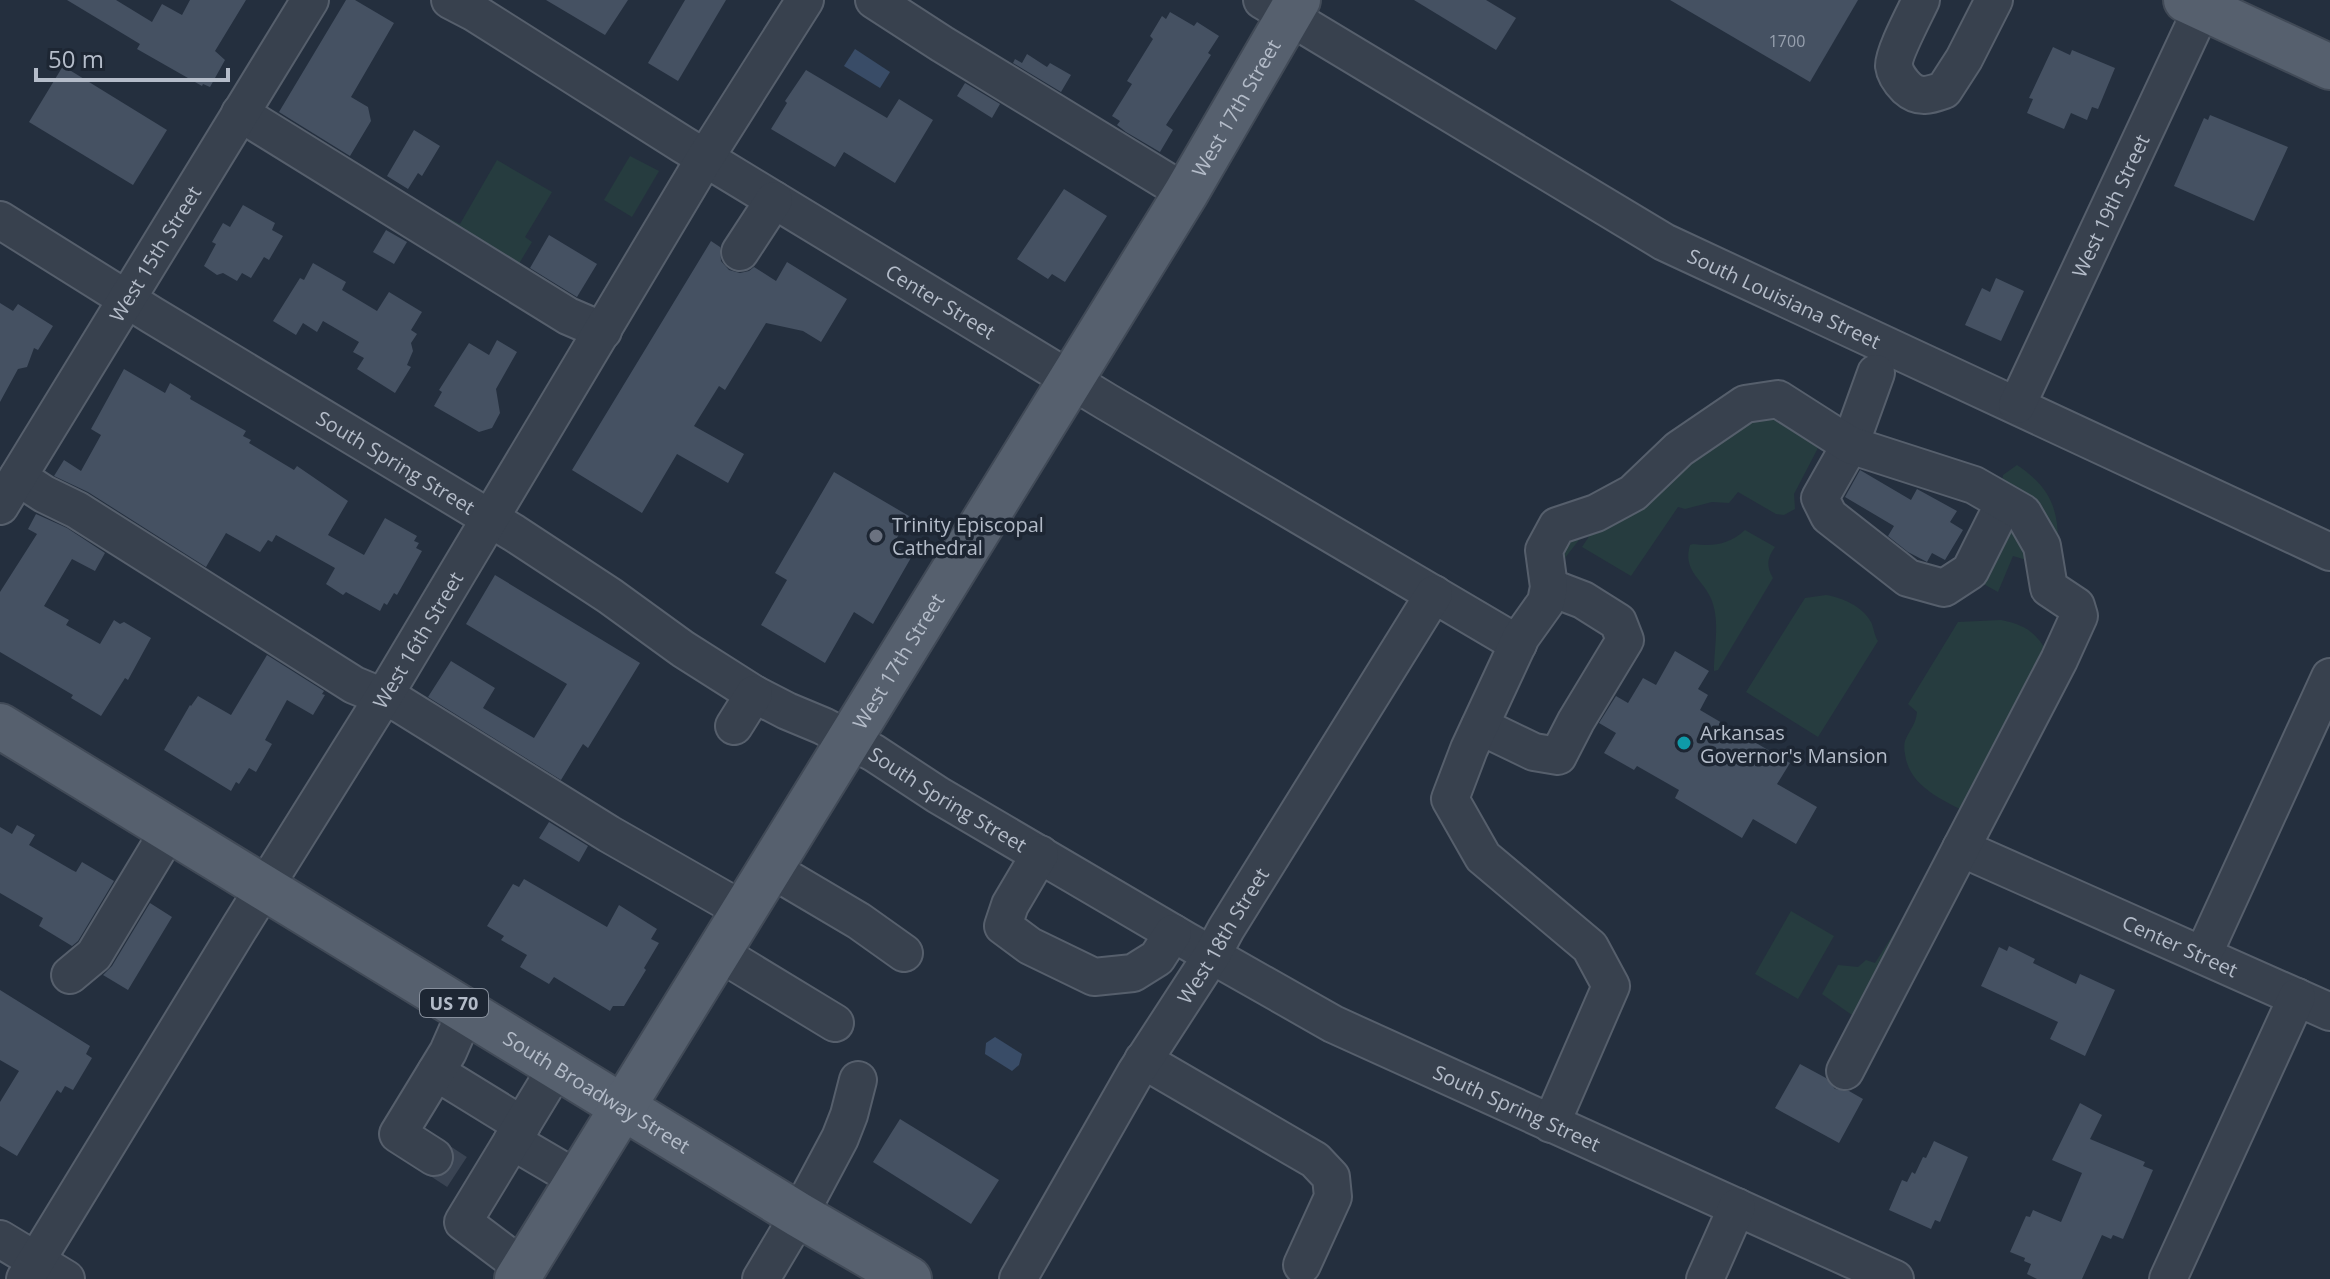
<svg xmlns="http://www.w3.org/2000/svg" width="2330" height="1279" font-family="'Open Sans',sans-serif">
  <rect width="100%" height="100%" fill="#242f3e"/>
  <g fill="#263c3f">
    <path d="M630,156l29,15 -27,46 -28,-17z"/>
    <path d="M497,160l55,32 -27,45 7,5 -18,30 -74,-43 7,-12 13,7z"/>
    <path d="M1762,409l57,37 -25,48 1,15 -11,6 -8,-1 -38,-22 -9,11 -17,-1 -27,7 -7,-2 -47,69 -49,-29 8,-12 -4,-4 -25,32v-21z"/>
    <path d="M2017,465c30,20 41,40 41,76l-57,-54 2,-12z"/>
    <path d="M2012,520l25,43 -24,-7 -15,36 -18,-10 26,-44h2l2,-4 -3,-6z"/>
    <path d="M1745,530l30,17c-8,11 -9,19 -2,31l-55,92 -4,1c0,-23 6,-48 -2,-70 -8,-22 -30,-29 -22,-56l3,-1c20,3 37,0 52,-14z"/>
    <path d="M1826,595c17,3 36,11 45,27 3,6 3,13 7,19l-60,96 -72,-45 59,-94z"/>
    <path d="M2001,620c25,5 34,12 47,33l-75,163c-27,-15 -64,-28 -68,-62 -1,-4 -1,-10 0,-13 4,-11 11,-16 12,-29l-9,-8 50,-82z"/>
    <path d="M1910,908l-48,114 -40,-28 16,-29 20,2 8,-7 9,3z"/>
    <path d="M1791,911l43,25 -36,63 -43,-25z"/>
  </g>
  <g fill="#394c67">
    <path d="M855,49l35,23 -10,16 -36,-22z"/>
    <path d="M995,1037l27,17 -3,11 -7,6 -27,-17 1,-11z"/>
  </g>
  <g fill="#455162">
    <path d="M67,0h49l36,22 10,-18 20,11 8,-15h56l-31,51 10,9 -15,27 -7,-3 -1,2 -65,-37 3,-5z"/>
    <path d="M346,0h9l39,23 -43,74 17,10 3,14 -21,35 -71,-44z"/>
    <path d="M546,0h82l-23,35z"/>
    <path d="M685,0h41l-48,81 -30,-18z"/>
    <path d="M1414,0h72l30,18 -20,32z"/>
    <path d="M1670,0h188l-48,82z"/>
    <path d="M1170,12l24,14 3,-4 22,14 -11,17 3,2 -45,70 7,5 -13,22 -34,-20 -9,-7 3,-4 -8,-5 20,-32 -5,-3 26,-42 -3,-3 12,-20 4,3z"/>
    <path d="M2053,47l17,8 2,-5 43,18 -17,41 -6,-2 -5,13 -16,-7 -7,16 -37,-16 6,-14 -4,-1z"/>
    <path d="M1027,54l20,13 3,-4 21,12 -10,17 -48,-29 2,-4 7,4z"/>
    <path d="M63,66l104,64 -34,55 -104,-63z"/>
    <path d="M806,70l81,48 12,-19 34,21 -38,63 -51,-31 -9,15 -64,-38 16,-26 -2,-2z"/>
    <path d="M965,83l35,21 -8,14 -35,-22z"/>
    <path d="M2210,115l78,32 -34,74 -80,-35 30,-68 4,2z"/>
    <path d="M414,130l26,16 -18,30 -4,-3 -10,16 -21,-13z"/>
    <path d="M1064,189l43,27 -42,66 -13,-8 -4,5 -31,-20z"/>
    <path d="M243,205l32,18 -3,7 11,6 -14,24 -5,-3 -13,21 -9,-5 -5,8 -14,-8 -6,2 -13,-9 12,-22 -4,-2 11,-19 7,4z"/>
    <path d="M386,230l21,12 -13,22 -21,-12z"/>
    <path d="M549,235l48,29 -20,33 -47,-29z"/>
    <path d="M711,241l9,6 1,14 8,9 11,3 9,-2 5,-4 22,14 11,-19 60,37 -26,43 -18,-11 -37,-8 -41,67 -6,-4 -25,40 50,28 -16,29 -51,-29 -35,59 -70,-43z"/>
    <path d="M313,263l33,19 -4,8 35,21 12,-19 33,20 -11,18 6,4 -6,9 2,8 -6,14 4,2 -16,26 -38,-24 7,-11 -11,-6 6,-10 -36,-21 -6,11 -14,-9 -7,12 -23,-14 27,-43 4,2z"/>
    <path d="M1996,278l28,13 -23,50 -36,-16 17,-37 8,4z"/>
    <path d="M0,303l13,8 5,-7 35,22 -15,24 -4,-2 -7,19 -9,2 -18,33z"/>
    <path d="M497,340l20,12 -21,37 4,24 -8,15 -13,4 -45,-26 8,-14 -3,-2 30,-47 20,12z"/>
    <path d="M124,369l41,24 5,-10 21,13 -1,3 56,32 -3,5 8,4 -2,3 45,27 3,-4 51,35 -20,34 36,20 21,-37 32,18 -3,5 5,2 -3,5 6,3 -25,44 -3,-2 -7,12 -3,-2 -4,8 -34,-19 -3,3 -17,-11 9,-16 -59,-33 -4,7 -4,-2 -8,12 -34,-19 -20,34 -118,-75 -34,-16 10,-16 17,11 20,-36 -10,-6z"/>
    <path d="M1860,470l51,30 6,-11 40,22 -7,11 13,8 -18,30 -13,-7 -5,9 -19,-10 -20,-16 6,-10 -49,-29z"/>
    <path d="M834,472l75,44 -16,29 19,11 -39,68 -19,-12 -29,51 -64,-38 26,-45 -12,-7z"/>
    <path d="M36,514l31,14 38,25 -10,18 -23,-12 -28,47 25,14 -3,5 34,19 14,-24 6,4 4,-2 27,16 -23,42 -3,-2 -24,38 -30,-18 2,-3 -73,-43v-60l37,-58 -9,-5z"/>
    <path d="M495,575l145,88 -52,85 -5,-4 -22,36 -133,-83 23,-36 44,27 -12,20 51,30 33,-54 -101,-60z"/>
    <path d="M1675,651l34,20 -11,18 10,6 -8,15 90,53 -13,21 40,23 -21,37 -43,-25 -11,19 -67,-40 4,-8 -42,-24 -3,4 -30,-17 12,-20 -17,-10 17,-27 12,7 15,-25 13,7z"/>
    <path d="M267,655l57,36 -2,3 3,1 -12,20 -26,-15 -22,40 7,4 -16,28 -7,-4 -10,16 -3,-2 -5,9 -67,-41 26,-45 1,1 7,-10 33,19z"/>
    <path d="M549,822l39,24 -9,16 -40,-24z"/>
    <path d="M17,825l18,10 -6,10 43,25 4,2 6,-10 32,19 -36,60 -6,5 -33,-20 4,-8 -43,-25v-66l12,7z"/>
    <path d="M524,879l83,48 12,-22 38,24 -6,10 8,4 -15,25 2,2 -22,36h-11l-3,5 -56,-34 -5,7 -29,-17 7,-12 -26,-15 3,-4 -17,-10 26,-42 6,3z"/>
    <path d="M150,903l22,14 -44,73 -25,-15 9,-9z"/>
    <path d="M2009,946l26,13 -2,4 43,21 4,-10 35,16 -30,66 -35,-17 8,-17 -77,-36 18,-39 8,4z"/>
    <path d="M0,990l90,56 -4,8 6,4 -19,32 -8,-4 -4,7 -4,-3 -40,66 -17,-10v-44l19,-31 -19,-11z"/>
    <path d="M1800,1064l26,14 9,11 14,2 14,8 -24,44 -64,-35z"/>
    <path d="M2080,1103l22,12 -12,24 55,23 -2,4 10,4 -30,69 -10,-4 -2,4 -9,-4 -20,44h-45l-10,-5 4,-10 -7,-3 1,-3 -15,-6 16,-36 4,1 3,-7 28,12 21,-49 -30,-13z"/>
    <path d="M900,1119l99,61 -28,44 -98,-62z"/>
    <path d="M1934,1141l34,16 -28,65 -5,-2 -4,9 -42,-19 13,-30 5,2 5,-10 3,2 8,-17 3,1z"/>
  </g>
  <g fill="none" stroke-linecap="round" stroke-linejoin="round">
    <path stroke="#3a4453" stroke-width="36" stroke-dasharray="36 18" stroke-linecap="butt" d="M434,1157l23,15"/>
    <g stroke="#565f6c" stroke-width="40">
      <g id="minor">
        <path id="s1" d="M450,0l25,13 207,131 425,258 411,242"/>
        <path d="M874,0l68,44 244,149"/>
        <path id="s2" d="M1262,0l402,242 666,310"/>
        <path d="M1921,0c-6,13 -28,54 -27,66 1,8 8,17 13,22 12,11 23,7 37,2l20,-31 30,-59"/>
        <path d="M240,113l328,203 35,15"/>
        <path id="s3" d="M0,220l152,95 362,218 96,63 73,53 71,45 33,17 36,15 51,27 64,42 247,145 148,84 562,255"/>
        <path d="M740,252l34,-52"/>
        <path d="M1876,373l-26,72 -30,53 9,18 79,62 36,10 26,-17 34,-68"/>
        <path id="s4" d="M2017,405l189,-405"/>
        <path d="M18,477l26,17 33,16 277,175 46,19 209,130 135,77"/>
        <path id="s5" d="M0,506l310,-506"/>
        <path d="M734,726l20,-32"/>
        <path d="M1480,726l54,26 24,4 18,-35 49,-81 -7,-18 -35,-22 -34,-13"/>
        <path id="s6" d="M1961,848l369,164"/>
        <path d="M1040,854l-30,51 -7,21 27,20 64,31 39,-4 24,-15 16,-25"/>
        <path d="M771,869l88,52 45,32"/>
        <path d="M718,952l117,71"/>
        <path d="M2203,955l127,-278"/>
        <path d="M70,975l24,-20 76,-126"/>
        <path d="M1143,1060l172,100 16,17 2,20 -31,68"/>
        <path d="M436,1072l86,53"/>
        <path d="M1551,1124l60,-138 -21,-39 -107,-90 -33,-58 19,-50 52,-112 25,-35 3,-15 -5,-37 13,-24 39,-13 37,-20 46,-44 66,-45 33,-5 72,46 124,40 49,28 19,33 7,42 27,18 3,10 -20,44 -214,411"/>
        <path d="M512,1141l65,38"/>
        <path d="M434,1157l-36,-23 50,-82 18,-41"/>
        <path d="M0,1239l66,40"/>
        <path d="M524,1268l-61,-46 94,-155"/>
        <path id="s7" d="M25,1279l216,-354 143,-229 321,-538 100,-158"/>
        <path d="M761,1279l38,-64 41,-77 9,-23 9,-35"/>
        <path id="s8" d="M1018,1279l118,-207 76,-117 14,-26 208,-335"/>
        <path d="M1705,1279l32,-72"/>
        <path d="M2168,1279l129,-282"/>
      </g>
    </g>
    <g stroke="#414a57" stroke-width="48">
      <g id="major">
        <path d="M2186,0l144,67"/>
        <path id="s9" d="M0,726l799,489 110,64"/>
        <path id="s10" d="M517,1279l669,-1086 112,-193"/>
      </g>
    </g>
    <use href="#minor" stroke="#38414e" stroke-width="36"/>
    <use href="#major" stroke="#56606e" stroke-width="44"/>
  </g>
  <circle fill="#6b7280" stroke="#1d2633" stroke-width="3" cx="876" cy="536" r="8"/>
  <circle fill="#0f9aa8" stroke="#1d2633" stroke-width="3" cx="1684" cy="743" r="8"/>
  <g text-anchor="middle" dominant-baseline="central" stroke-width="7" stroke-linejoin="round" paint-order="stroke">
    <g font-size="16" fill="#98a1af">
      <text x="1787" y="41">1700</text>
    </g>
    <rect fill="#1d2633" stroke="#878f9c" stroke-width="2" x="420" y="989" width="68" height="28" rx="6"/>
    <g font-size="18" font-weight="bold" fill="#b4bcc9">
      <text x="454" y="1003">US 70</text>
    </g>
    <g font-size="20" fill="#b4bcc9" stroke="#1d2633">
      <text stroke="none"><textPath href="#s10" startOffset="1374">West 17th Street</textPath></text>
      <text stroke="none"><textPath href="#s4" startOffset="220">West 19th Street</textPath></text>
      <text stroke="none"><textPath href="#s5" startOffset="296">West 15th Street</textPath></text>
      <text stroke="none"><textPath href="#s2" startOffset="602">South Louisiana Street</textPath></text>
      <text stroke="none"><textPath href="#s1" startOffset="576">Center Street</textPath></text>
      <text stroke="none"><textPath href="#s3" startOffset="464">South Spring Street</textPath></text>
      <text stroke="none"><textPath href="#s7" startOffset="750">West 16th Street</textPath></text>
      <text stroke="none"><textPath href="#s10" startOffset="726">West 17th Street</textPath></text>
      <text stroke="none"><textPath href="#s3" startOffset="1112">South Spring Street</textPath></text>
      <text stroke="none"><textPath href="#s8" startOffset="400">West 18th Street</textPath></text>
      <text stroke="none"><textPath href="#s6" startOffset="240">Center Street</textPath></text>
      <text stroke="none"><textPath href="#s9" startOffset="700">South Broadway Street</textPath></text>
      <text stroke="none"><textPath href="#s3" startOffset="1760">South Spring Street</textPath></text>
    </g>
    <g font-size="20" fill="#b4bcc9" stroke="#1d2633" text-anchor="start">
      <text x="892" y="524">Trinity Episcopal<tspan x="892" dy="23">Cathedral</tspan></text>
      <text x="1700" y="732">Arkansas<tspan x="1700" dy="23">Governor's Mansion</tspan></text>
    </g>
  </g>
  <path d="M36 68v12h192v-12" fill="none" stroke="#b4bcc9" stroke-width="4"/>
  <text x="48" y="68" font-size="24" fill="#b4bcc9" stroke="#1d2633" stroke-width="6" paint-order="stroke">50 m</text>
</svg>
